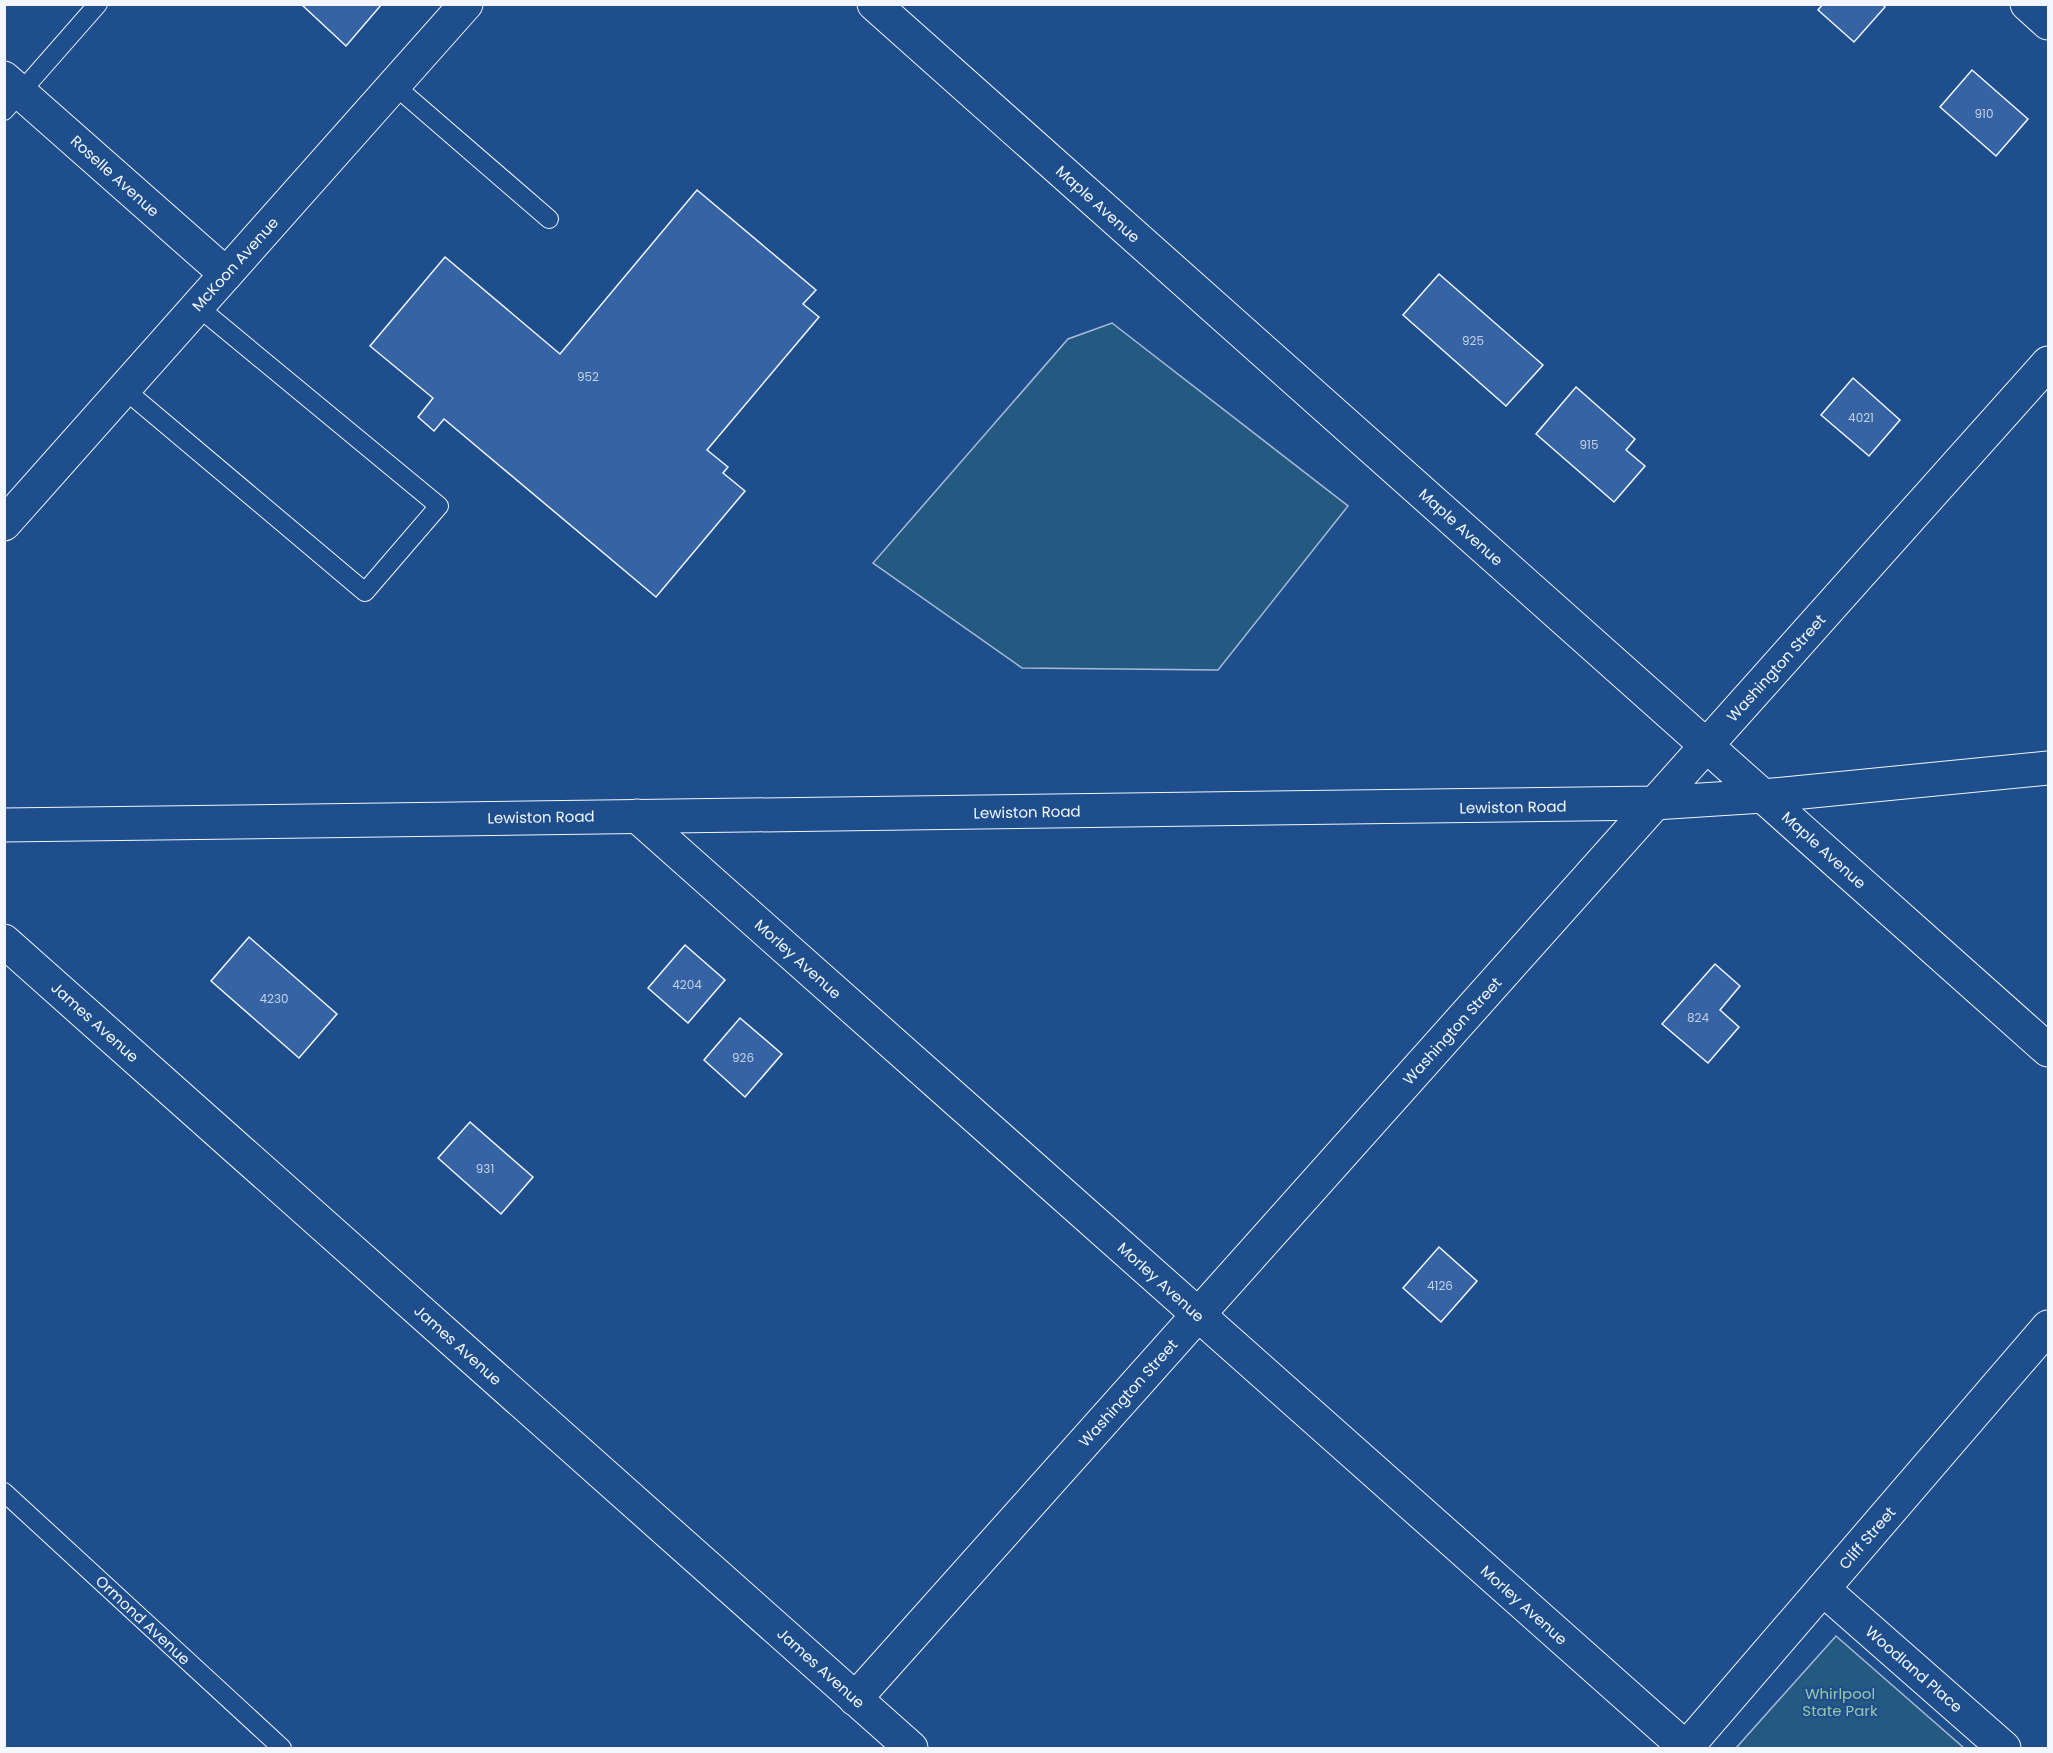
<svg xmlns="http://www.w3.org/2000/svg" width="2053" height="1753" font-family="Poppins,sans-serif">
  <rect width="100%" height="100%" fill="#1f4e8c"/>
  <g fill="#245a82" stroke="#a8bbd7" stroke-width="1.5">
    <path d="M1112,323l236,183 -130,164 -196,-2 -149,-105 195,-224z"/>
    <path d="M1836,1636l128,112h-228z"/>
  </g>
  <g fill="#3563a3" stroke="#f2f6ff" stroke-width="1.5">
    <path d="M301,4h81l-36,42z"/>
    <path d="M1823,4h60l2,3 -31,35 -36,-32z"/>
    <path d="M1972,70l56,49 -32,37 -56,-49z"/>
    <path d="M697,190l119,100 -13,14 16,13 -112,133 21,17 -5,6 22,18 -89,106 -212,-178 -10,12 -16,-14 15,-19 -63,-52 75,-89 115,97z"/>
    <path d="M1439,274l104,91 -37,41 -103,-91z"/>
    <path d="M1853,378l47,42 -31,36 -48,-41z"/>
    <path d="M1576,387l59,52 -9,11 19,16 -31,36 -78,-68z"/>
    <path d="M249,937l88,77 -38,44 -88,-77z"/>
    <path d="M685,945l40,35 -37,43 -40,-35z"/>
    <path d="M1715,964l25,22 -20,24 19,17 -31,36 -46,-39z"/>
    <path d="M740,1018l42,36 -37,43 -41,-37z"/>
    <path d="M470,1122l63,55 -32,37 -63,-56z"/>
    <path d="M1439,1247l38,34 -36,41 -38,-34z"/>
  </g>
  <g fill="none" stroke-linecap="round" stroke-linejoin="round">
    <g stroke="#f2f6ff" stroke-width="20">
      <g id="lane">
        <path d="M394,85l155,134"/>
        <path d="M4,111l94,-107"/>
        <path d="M124,389l241,203 74,-86 -242,-200"/>
        <path d="M4,1492l278,256"/>
      </g>
    </g>
    <g stroke="#f2f6ff" stroke-width="35">
      <g id="street">
        <path d="M874,4l1174,1046"/>
        <path d="M2027,4l21,19"/>
        <path d="M4,78l222,196"/>
        <path d="M4,524l462,-520"/>
        <path d="M637,816l1049,932"/>
        <path d="M4,941l907,807"/>
        <path d="M1823,1589l181,159"/>
        <path d="M855,1699l1193,-1336"/>
        <path d="M1686,1748l362,-421"/>
      </g>
    </g>
    <g stroke="#f2f6ff" stroke-width="35">
      <path id="primary" d="M4,825l1650,-22 109,-7 285,-28"/>
    </g>
    <use href="#lane" stroke="#1f4e8c" stroke-width="18"/>
    <use href="#street" stroke="#1f4e8c" stroke-width="33"/>
    <use href="#primary" stroke="#1f4e8c" stroke-width="33"/>
  </g>
  <g text-anchor="middle" dominant-baseline="central" stroke-width="4.5" stroke-linejoin="round" paint-order="stroke">
    <g font-size="12" fill="#c3d1e8">
      <text x="1984" y="113">910</text>
      <text x="1473" y="340">925</text>
      <text x="588" y="376">952</text>
      <text x="1861" y="417">4021</text>
      <text x="1589" y="444">915</text>
      <text x="687" y="984">4204</text>
      <text x="274" y="998">4230</text>
      <text x="1698" y="1017">824</text>
      <text x="743" y="1057">926</text>
      <text x="485" y="1168">931</text>
      <text x="1440" y="1285">4126</text>
    </g>
    <g font-size="15" fill="#f2f6ff" stroke="#1f4e8c">
      <text transform="translate(115 176) rotate(42)">Roselle Avenue</text>
      <text transform="translate(1098 204) rotate(42)">Maple Avenue</text>
      <text transform="translate(235 264) rotate(-48)">McKoon Avenue</text>
      <text transform="translate(1461 527) rotate(42)">Maple Avenue</text>
      <text transform="translate(1776 668) rotate(-48)">Washington Street</text>
      <text transform="translate(1513 807) rotate(-1)">Lewiston Road</text>
      <text transform="translate(1027 812) rotate(-1)">Lewiston Road</text>
      <text transform="translate(541 817) rotate(-1)">Lewiston Road</text>
      <text transform="translate(1824 850) rotate(42)">Maple Avenue</text>
      <text transform="translate(798 959) rotate(42)">Morley Avenue</text>
      <text transform="translate(95 1022) rotate(42)">James Avenue</text>
      <text transform="translate(1452 1031) rotate(-48)">Washington Street</text>
      <text transform="translate(1161 1282) rotate(42)">Morley Avenue</text>
      <text transform="translate(458 1345) rotate(42)">James Avenue</text>
      <text transform="translate(1128 1393) rotate(-48)">Washington Street</text>
      <text transform="translate(1867 1538) rotate(-49)">Cliff Street</text>
      <text transform="translate(1524 1605) rotate(42)">Morley Avenue</text>
      <text transform="translate(143 1620) rotate(43)">Ormond Avenue</text>
      <text transform="translate(821 1668) rotate(42)">James Avenue</text>
      <text transform="translate(1914 1669) rotate(41)">Woodland Place</text>
    </g>
    <g font-size="15" fill="#97c8a6" stroke="#1f4e8c">
      <text x="1840" y="1693">Whirlpool<tspan x="1840" dy="17">State Park</tspan></text>
    </g>
  </g>
  <rect width="2053" height="1753" fill="none" stroke="#f2f6ff" stroke-width="12"/>
</svg>
